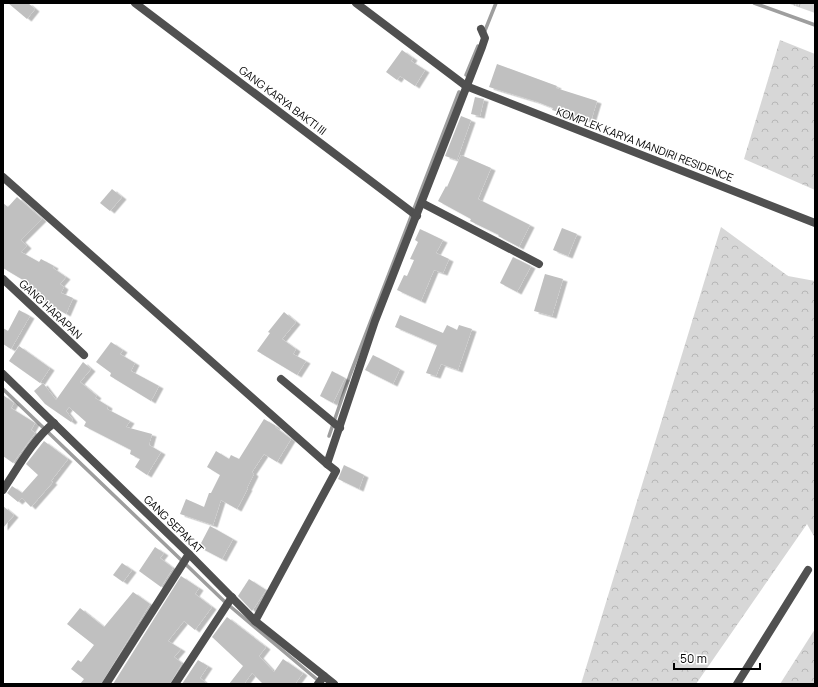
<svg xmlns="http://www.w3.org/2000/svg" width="818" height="687" font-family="Manrope,sans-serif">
  <defs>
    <pattern id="grass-tufts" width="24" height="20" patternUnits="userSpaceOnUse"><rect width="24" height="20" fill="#d7d7d7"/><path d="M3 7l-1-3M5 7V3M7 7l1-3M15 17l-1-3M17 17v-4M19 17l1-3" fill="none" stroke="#b7b7b7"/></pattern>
    <pattern id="forest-crowns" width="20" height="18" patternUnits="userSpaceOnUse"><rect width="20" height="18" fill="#d7d7d7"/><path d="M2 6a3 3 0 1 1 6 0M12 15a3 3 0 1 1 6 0" fill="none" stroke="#b7b7b7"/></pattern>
    <filter id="shadow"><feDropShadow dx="4.5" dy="2.5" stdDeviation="0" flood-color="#0004"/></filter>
  </defs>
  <rect width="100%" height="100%" fill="#fff"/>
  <path fill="url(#grass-tufts)" d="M787,3h28v10z"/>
  <g fill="url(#forest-crowns)">
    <path d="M780,40l35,14v136l-71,-31z"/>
    <path d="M721,227l67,49 27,5v257l-8,-14 -111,160h-115z"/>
    <path d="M815,629v55h-35z"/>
  </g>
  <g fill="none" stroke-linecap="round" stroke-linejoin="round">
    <g stroke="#9e9e9e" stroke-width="3.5">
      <path d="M754,3l61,22"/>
      <path d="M484,33l12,-30"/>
      <path d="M466,75l12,-29"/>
      <path d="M3,389l222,213 95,80"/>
      <path d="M329,436l21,-61 109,-283"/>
    </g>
  </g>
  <g fill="#c0c0c0" filter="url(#shadow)">
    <path d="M8,3h20l7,6 -8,10z"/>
    <path d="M402,50l11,8 -2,3 14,9 -10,16 -15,-10 -3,4 -11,-8z"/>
    <path d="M497,64l60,22 -1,2 41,13 -6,20 -39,-11 1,-2 -18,-7 -46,-14z"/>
    <path d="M475,97l9,2 -4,17 -9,-2z"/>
    <path d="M461,116l10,4 -14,40 -12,-4z"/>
    <path d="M461,155l30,13 -13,31 52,26 -11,22 -21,-11 1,-1 -29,-14 1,-2 -33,-18 8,-15 1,1z"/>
    <path d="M112,189l10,8 -12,14 -10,-8z"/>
    <path d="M17,197l25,22 -21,21 6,6 -6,6 18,10 2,-3 13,7 -1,2 13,9 -6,7 4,3 -3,6 12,5 -7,16 -26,-15 3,-4 -17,-8 2,-4 -25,-15v-65l5,4z"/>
    <path d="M562,228l15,6 -9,22 -15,-6z"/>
    <path d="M420,229l23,11 -7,13 13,6 -6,14 -9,-3 -13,31 -24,-11 7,-15 3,1 7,-16 -4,-1 8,-17 -3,-2z"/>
    <path d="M513,257l18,9 -14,26 -17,-9z"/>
    <path d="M545,274l18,5 -11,37 -18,-5z"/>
    <path d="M19,310l11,6 -19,33 -8,-5v-16l5,3z"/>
    <path d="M284,312l12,10 -14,17 14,10 -3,5 13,7 -9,14 -40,-24 13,-18 -2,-1z"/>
    <path d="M400,315l43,18 4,-8 10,5 2,-5 13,4 -14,41 -17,-6 -5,12 -10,-3 11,-28 -42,-18z"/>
    <path d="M111,342l12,8 -3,4 15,9 -4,8 28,15 -8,15 -41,-25 1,-3 -15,-11z"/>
    <path d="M19,346l31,22 -10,15 -31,-22z"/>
    <path d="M373,355l27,14 -7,15 -28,-14z"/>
    <path d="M83,362l8,7 -11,13 17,14 -2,2 13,8 -1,3 23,12 -4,6 26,7 -3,11 12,7 -14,23 -12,-8 5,-8 -10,-5 1,-4 -47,-24 2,-4 -17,-15 -3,4 7,9 -2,2 -26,-18 -11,-13 9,-8 13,17z"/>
    <path d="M332,371l13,7 -12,25 -13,-7z"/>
    <path d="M3,395l11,8 -3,5 24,15 -4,7 4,3 -22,30 -10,-7z"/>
    <path d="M264,419l12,7 -1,1 16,12 -14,23 -13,-8 -12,18 2,2 -7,14h1l-11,21 -16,-9 -8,25 -33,-11 6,-15 18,8 5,-14h2l9,-18 -13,-8 9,-16 13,8 2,-4 8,4z"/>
    <path d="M44,441l24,18 -17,22 2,1 -22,25 -9,-9 -4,4 -11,-9 5,-7 10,7 16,-18 -12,-11z"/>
    <path d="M344,465l20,10 -5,14 -21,-10z"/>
    <path d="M3,506l11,9 -11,13z"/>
    <path d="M210,526l23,13 -11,20 -23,-12z"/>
    <path d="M155,547l9,6 -4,5 13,10 -12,19 -22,-16z"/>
    <path d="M122,563l10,7 -9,12 -10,-7z"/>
    <path d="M181,576l18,12 -4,6 17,13 -17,23 -11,-9 -16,20 13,8 -7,8 8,6 -12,21h-57z"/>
    <path d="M249,579l17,11 -14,21 -14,-15z"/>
    <path d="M133,592l17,12 -49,80h-21l4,-5 -13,-10 7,-9 3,2 13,-17 -27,-21 13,-16 24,19z"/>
    <path d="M227,617l39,30 -7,9 15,16 9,-13 20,14 -8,11h-32l-11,-11 -8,11h-15l14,-18 -31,-29z"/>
    <path d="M198,660l10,6 -8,12 7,6h-25z"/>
  </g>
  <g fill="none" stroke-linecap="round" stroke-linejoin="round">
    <g stroke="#505050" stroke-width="8">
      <path d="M135,3l282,213"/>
      <path d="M356,3l110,83 349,137"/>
      <path d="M3,177l324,287 48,-143 107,-274 3,-9 -4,-9"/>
      <path d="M422,203l117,61"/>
      <path d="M3,279l81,76"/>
      <path d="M3,374l186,180 66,67 79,63"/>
      <path d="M281,379l59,49"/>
      <path d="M3,490c14,-21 31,-52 51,-67"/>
      <path d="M255,621l81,-150 -9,-7"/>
      <path d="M106,684l83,-130"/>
      <path d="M175,684l57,-87"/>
      <path d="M318,684l6,-8"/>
      <path d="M737,684l71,-114"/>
    </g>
  </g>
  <g text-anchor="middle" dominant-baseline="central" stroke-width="3" stroke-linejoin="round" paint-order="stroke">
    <g font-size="11" fill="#000" stroke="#fff">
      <text transform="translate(283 100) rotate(37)">GANG KARYA BAKTI III</text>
      <text transform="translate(645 144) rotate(21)">KOMPLEK KARYA MANDIRI RESIDENCE</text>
      <text transform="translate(51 309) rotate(43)">GANG HARAPAN</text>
      <text transform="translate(174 524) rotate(44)">GANG SEPAKAT</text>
    </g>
  </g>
  <rect width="818" height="687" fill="none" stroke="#000000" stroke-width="8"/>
  <path d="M674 663v6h86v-6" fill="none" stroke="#000000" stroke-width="2"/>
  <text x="680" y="663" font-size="12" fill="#000000" stroke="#ffffff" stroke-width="3" paint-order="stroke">50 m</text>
</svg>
